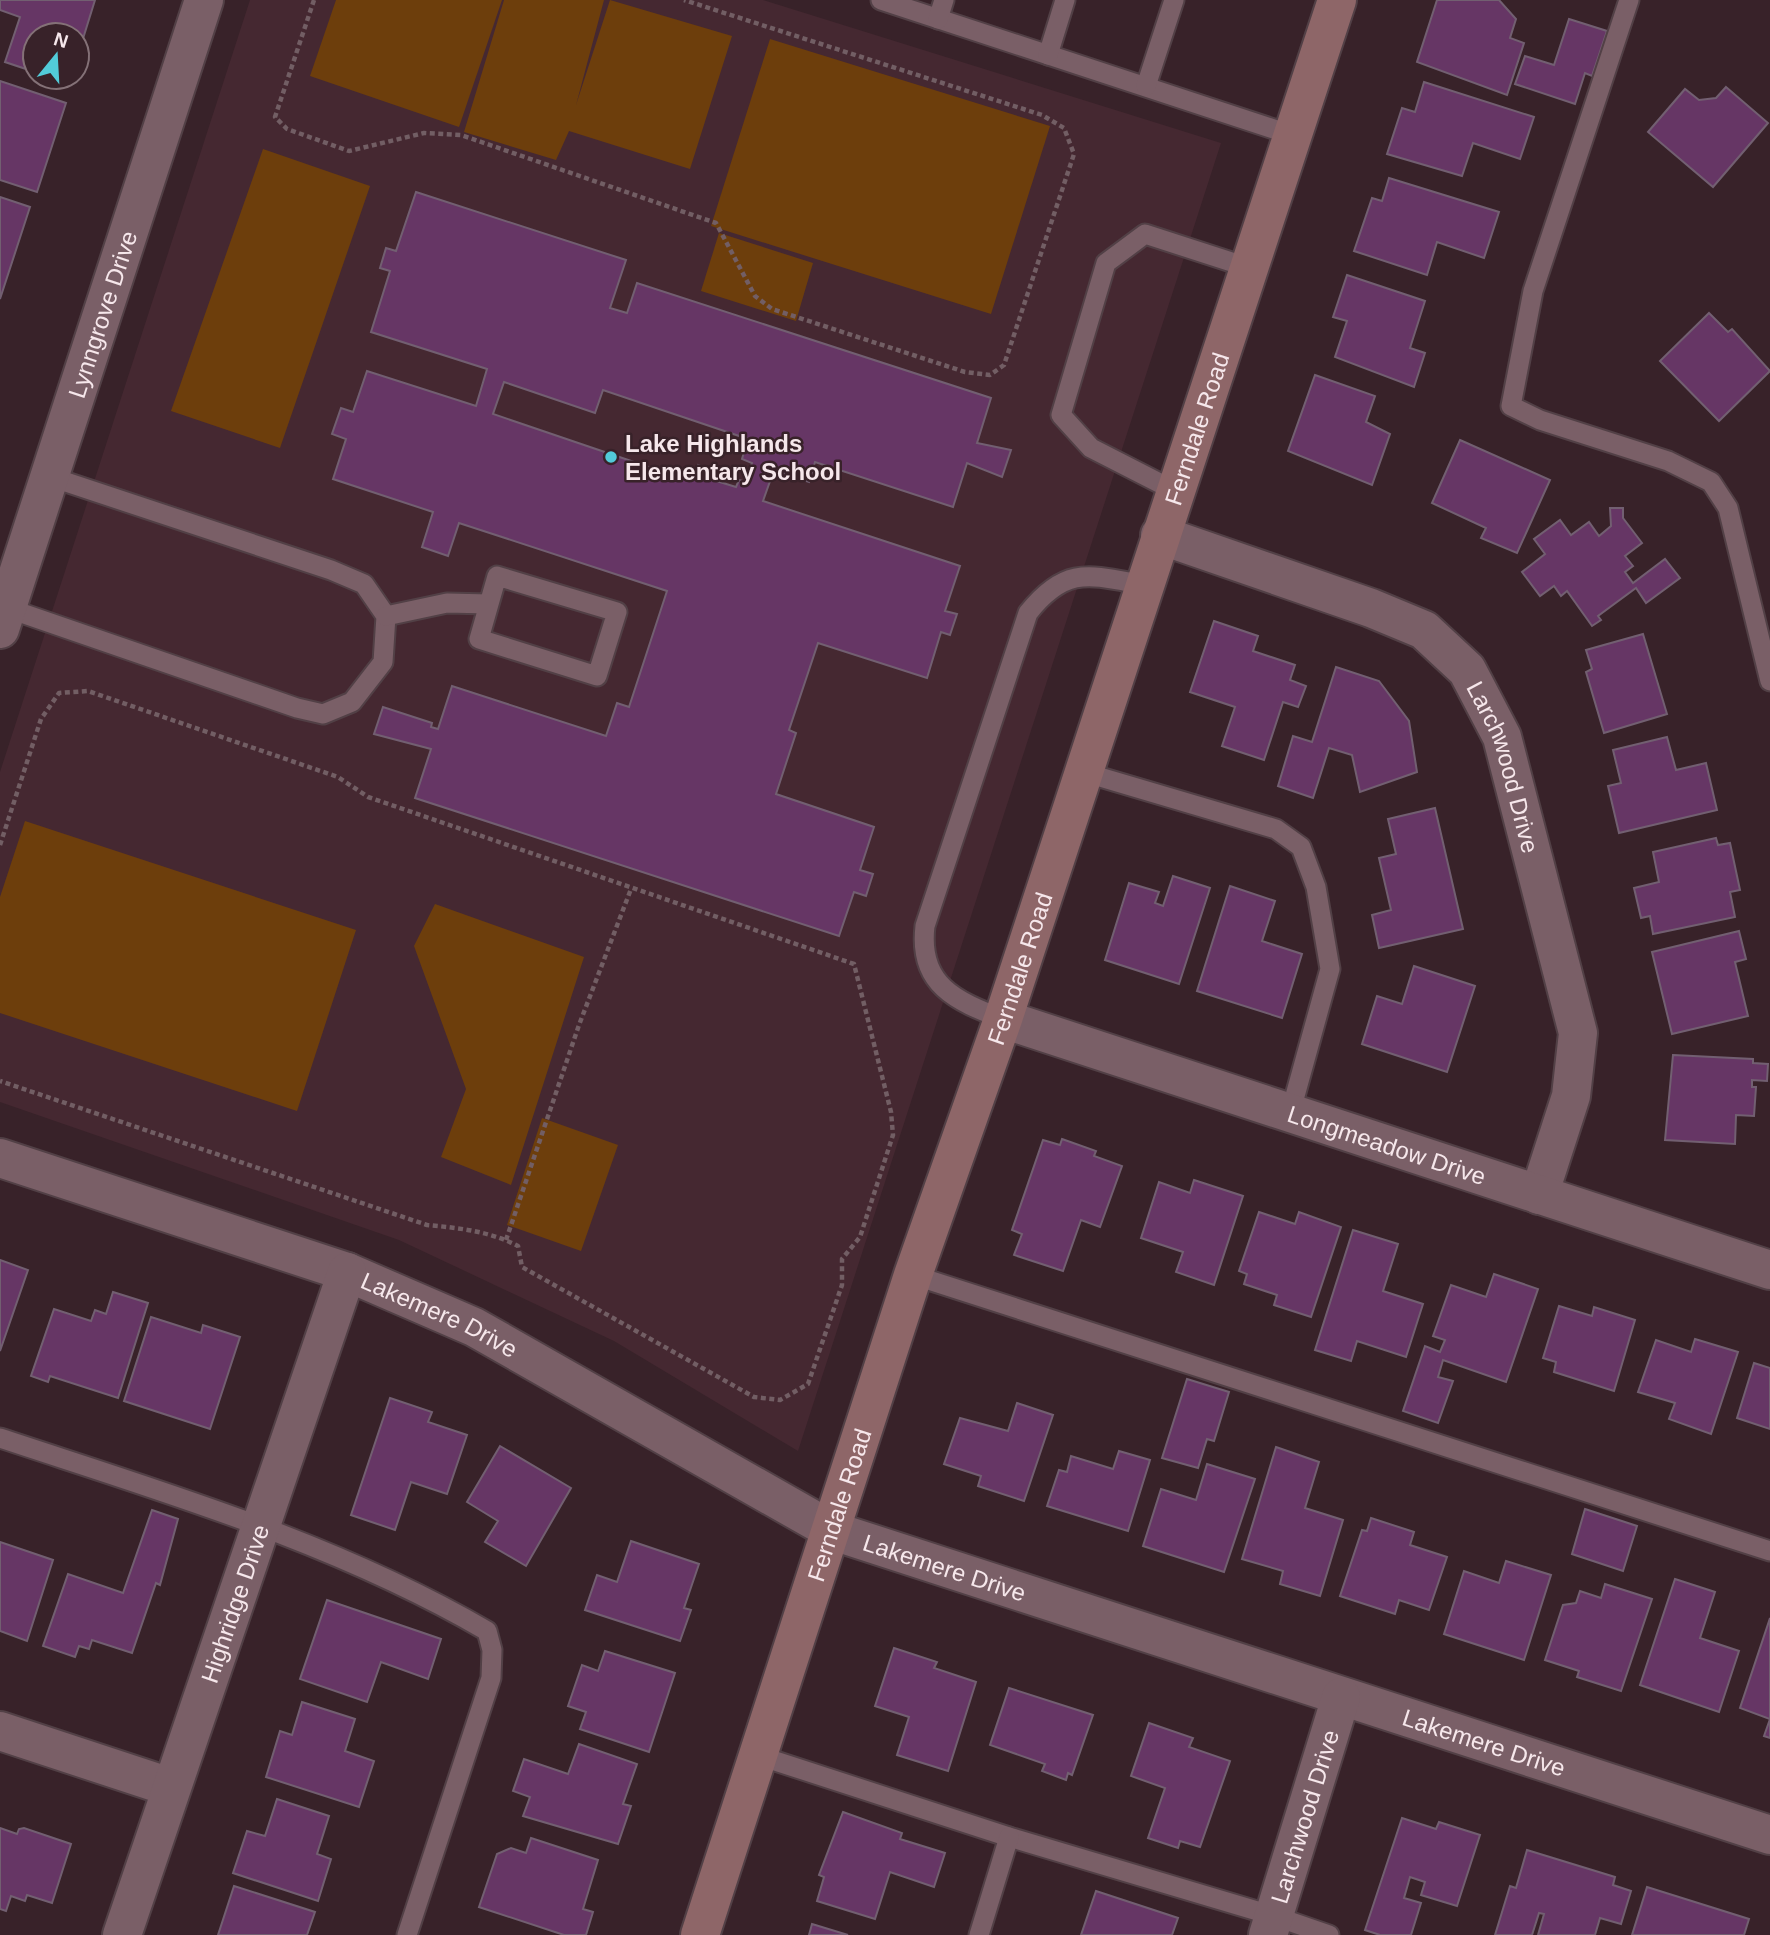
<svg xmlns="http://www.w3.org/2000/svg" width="1770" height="1935" font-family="Arial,sans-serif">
  <rect width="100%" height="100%" fill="#382229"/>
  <path fill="#452831" d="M250,0h513l458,143 -423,1308 -184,-110 -215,-101 -399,-138v-330z"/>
  <g fill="#6d3e0c">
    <path d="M336,0h166l-43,127 -149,-51z"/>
    <path d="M504,0h100l-28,105 34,-105 122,36 -42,133 -121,-38 -13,29 -92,-28z"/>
    <path d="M770,39l280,87 -59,188 -280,-88z"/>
    <path d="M263,149l107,37 -90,262 -109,-37z"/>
    <path d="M719,233l94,30 -17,58 -95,-30z"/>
    <path d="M25,821l331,109 -59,181 -297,-98v-116z"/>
    <path d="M435,904l149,53 -73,228 -70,-28 25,-68 -52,-143z"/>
    <path d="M542,1118l76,27 -37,106 -74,-26z"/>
  </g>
  <g fill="#663665" stroke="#725f71" stroke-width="2" fill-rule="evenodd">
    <path d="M0,0h95l-18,58v-23h-42v37l-30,-10 15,-45 -20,-7z"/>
    <path d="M1437,0h62l17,19 -6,19 14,5 -17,52 -90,-33z"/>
    <path d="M1569,19l38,12 -15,45 -7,-3 -10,31 -60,-20 10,-28 29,9z"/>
    <path d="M51,77h19l-2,6z"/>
    <path d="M0,81l66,22 -29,89 -37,-12z"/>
    <path d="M1424,82l110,35 -14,42 -47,-16 -11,33 -75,-22 15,-46 13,4z"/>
    <path d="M1726,87l42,36 -55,64 -65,-55 37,-43 14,11 17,-2z"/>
    <path d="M1389,178l110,34 -15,46 -47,-16 -10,33 -73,-24 18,-53 10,3z"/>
    <path d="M416,192l210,68 -16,48 17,5 10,-30 354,115 -14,45 34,7 -9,27 -35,-14 -14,44 -138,-45 -6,20 -35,-12 -11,31 197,65 -15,45 12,3 -7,21 -9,-3 -14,46 -109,-35 -29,87 7,3 -20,61 98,33 -14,43 13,4 -7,22 -12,-4 -15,44 -424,-138 16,-49 -57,-15 9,-27 49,16 -1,4 7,2 14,-43 154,50 11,-33 12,4 38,-116 -208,-68 -11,33 -26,-9 11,-35 -100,-33 13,-40 -14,-5 9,-26 12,4 14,-41 109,35 11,-37 -116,-37 19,-61 -10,-3 6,-20 10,3zM504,382l91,31 8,-23 145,49 -6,20 10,4 -6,19 -7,-2 -3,7 -26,-8 2,-9 -14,-5 -8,16 -197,-67z"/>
    <path d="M0,197l30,10 -30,92z"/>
    <path d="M1347,275l78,26 -15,47 15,5 -11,34 -79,-30 12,-36 -14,-4z"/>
    <path d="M1709,313l19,19 4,-3 38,42 -51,50 -59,-60z"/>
    <path d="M1315,375l60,21 -9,26 24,12 -18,51 -84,-34z"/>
    <path d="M1460,440l90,40 -33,73 -36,-15 5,-10 -54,-25z"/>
    <path d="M1610,508h13v10l19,25 -17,13 8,10 -8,6 8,11 32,-24 15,19 -34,25 -10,-15 -38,28 3,4 -9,6 -25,-35 -6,5 -7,-10 -14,10 -18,-24 23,-18 -11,-15 26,-19 11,15 18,-13 10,14 12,-10z"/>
    <path d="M1214,621l44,15 -5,15 42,14 -5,15 16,6 -8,21 -15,-5 -19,58 -42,-14 13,-39 -45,-15z"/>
    <path d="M1643,634l24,80 -63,19 -18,-61 6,-3 -6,-19z"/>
    <path d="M1336,667l43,14 30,40 8,51 -57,20 -8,-37 -23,-7 -16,50 -35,-12 15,-50 19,6z"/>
    <path d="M1667,737l9,33 30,-7 11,47 -98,23 -11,-47 13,-3 -8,-33z"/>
    <path d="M1435,808l28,121 -84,19 -7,-33 19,-5 -12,-52 17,-4 -8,-35z"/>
    <path d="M1716,838l2,7 12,-2 10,47 -10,2 5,25 -82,17 -3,-18 -9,2 -7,-30 25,-6 -6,-30z"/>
    <path d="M1173,876l37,12 -31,96 -74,-24 24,-77 30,9 -4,11 8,3z"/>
    <path d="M1230,886l45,15 -13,40 40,13 -20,64 -85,-27z"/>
    <path d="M1739,931l7,28 -11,3 13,54 -76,18 -20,-82z"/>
    <path d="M1414,966l61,20 -28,86 -85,-28 15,-48 25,8z"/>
    <path d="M1673,1055l80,4v4l15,1 -1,17 -15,-1v7h4l-2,29 -18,-1 -1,29 -70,-4z"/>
    <path d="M1062,1139l34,12 -2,5 28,10 -22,61 -19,-7 -18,51 -49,-16 8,-21 -10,-4 31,-90 17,5z"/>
    <path d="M1194,1180l49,16 -29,89 -38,-13 7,-20 -42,-14 18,-56 31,11z"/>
    <path d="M1259,1212l36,12 4,-12 42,15 -30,90 -37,-12 3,-10 -33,-11 3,-10 -8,-3z"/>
    <path d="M1353,1230l45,14 -15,47 40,13 -17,53 -49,-16 -6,20 -36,-11z"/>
    <path d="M0,1260l28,10 -28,81z"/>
    <path d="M1494,1274l44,15 -32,93 -63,-22 -5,17 15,4 -15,42 -35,-12 22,-65 15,6 5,-12 -12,-4 18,-51 35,12z"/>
    <path d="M113,1292l35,11 -30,95 -68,-22 -2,6 -17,-6 23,-67 37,12 4,-11 11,4z"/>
    <path d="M1559,1306l33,10 2,-9 41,13 -21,71 -60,-19 2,-10 -13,-4z"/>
    <path d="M151,1317l50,16 2,-8 37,12 -30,92 -86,-28z"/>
    <path d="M1695,1339l43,13 -27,82 -42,-15 6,-16 -37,-11 18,-52 35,12z"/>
    <path d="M1754,1363l16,5v61l-33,-11z"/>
    <path d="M1187,1379l42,13 -15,49 -7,-2 -9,29 -36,-10z"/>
    <path d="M390,1398l42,14 -4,10 39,13 -20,59 -36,-12 -16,48 -44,-15z"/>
    <path d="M1017,1403l36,12 -29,86 -46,-15 3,-10 -37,-12 16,-46 48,13z"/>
    <path d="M500,1446l71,42 -45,78 -41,-24 13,-21 -31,-19z"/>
    <path d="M1276,1447l43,15 -14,46 38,12 -23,76 -40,-12 3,-13 -41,-12z"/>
    <path d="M1119,1451l31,9 -22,71 -81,-25 12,-36 8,2 4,-16 42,13z"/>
    <path d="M1207,1464l48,15 -31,93 -81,-26 18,-57 35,11z"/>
    <path d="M1585,1509l52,17 -14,45 -51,-17z"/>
    <path d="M152,1510l26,9 -18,66 -4,-2 -24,70 -40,-13 -3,9 -10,-3 -4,11 -32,-11 25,-72 55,19z"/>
    <path d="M1371,1518l43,14 -4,13 37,12 -18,53 -30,-10 -4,14 -55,-18 22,-66 5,1z"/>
    <path d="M631,1541l68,23 -15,44 7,2 -11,31 -95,-31 12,-35 20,7z"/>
    <path d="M0,1542l53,18 -26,81 -27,-10z"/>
    <path d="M1506,1561l45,14 -27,85 -80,-26 20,-63 35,12z"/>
    <path d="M1675,1579l40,13 -15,46 39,13 -20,61 -79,-27z"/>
    <path d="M1605,1584l47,15 -31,92 -44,-14 2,-6 -34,-11 18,-55 13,-2 4,-12 21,7z"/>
    <path d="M327,1600l114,39 -13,40 -47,-17 -14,40 -67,-23z"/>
    <path d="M1770,1618v120l-6,-2 6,-17 -30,-11z"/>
    <path d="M894,1648l43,14 -3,6 42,14 -28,89 -51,-16 12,-38 -34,-11z"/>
    <path d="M605,1651l70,22 -26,79 -69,-23 6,-17 -18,-6 14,-41 16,6z"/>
    <path d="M1009,1688l84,27 -21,60 -4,-2 -2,7 -24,-9 3,-7 -55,-19z"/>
    <path d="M302,1702l53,17 -10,32 29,10 -15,46 -93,-30 14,-46 12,4z"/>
    <path d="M1149,1723l44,15 -4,9 41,14 -30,86 -20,-6 -2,7 -30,-10 17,-50 -34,-12z"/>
    <path d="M579,1744l58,20 -14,40 8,2 -13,38 -95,-28 7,-19 -17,-6 11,-32 44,15z"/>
    <path d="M277,1799l52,17 -12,38 14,5 -13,42 -85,-28 14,-42 18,5z"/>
    <path d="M843,1812l59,21 -2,6 45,14 -11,34 -44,-15 -15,47 -58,-18 7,-24 -5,-2z"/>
    <path d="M1402,1818l34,11 3,-7 41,13 -23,71 -36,-11 4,-13 -15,-5 -6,21 17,5 -10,32h-31l-15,-5z"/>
    <path d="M0,1828l17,6 2,-5 5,-1 47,16 -19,59 -25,-8 -2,6 -14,-5 -5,15 -6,-2z"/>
    <path d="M531,1838l67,22 -15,49 10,3 -7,23h-22l-85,-28 18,-53 14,-6 15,5z"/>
    <path d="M1527,1850l88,27 -2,8 18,6 -10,33 -21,-6 -5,17h-57l6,-21 -5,-1 -7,22h-37l15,-49 6,2z"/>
    <path d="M234,1886l81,26 -8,23h-89z"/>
    <path d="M1647,1887l102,32 -5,16h-112z"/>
    <path d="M1096,1891l82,27 -6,17h-91z"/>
    <path d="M812,1924l36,11h-39z"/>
  </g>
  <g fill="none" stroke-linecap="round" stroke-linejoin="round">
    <g stroke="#524046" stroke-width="23">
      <g id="lane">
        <path d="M881,0l411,135"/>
        <path d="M1629,0l-96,291 -22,115 29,14 128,41 43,21 17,26 42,173"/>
        <path d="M938,19l6,-19"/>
        <path d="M1048,55l17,-55"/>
        <path d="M1146,86l28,-86"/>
        <path d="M1175,491l-84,-43 -30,-33 45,-152 39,-29 105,34"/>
        <path d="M7,608l290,100 26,6 29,-12 31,-40 3,-46 -22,-32 -33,-14 -283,-94"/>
        <path d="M386,616l61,-13 42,1 8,-28 120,36 -20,64 -118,-37 10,-35"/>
        <path d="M1083,772l193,57 25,18 15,40 14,82 -40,145"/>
        <path d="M1003,1019c-47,-18 -85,-34 -78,-93l103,-313c38,-48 62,-38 116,-28"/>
        <path d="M913,1275l857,276"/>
        <path d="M0,1438c166,55 336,105 487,193l5,19 -1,28 -84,257"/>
        <path d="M760,1756l249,81 265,79 55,19"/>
        <path d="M979,1935l30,-98"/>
      </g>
    </g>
    <g stroke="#524046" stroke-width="42">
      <g id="street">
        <path id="s1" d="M1160,535l211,73 53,22 43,40 35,67 76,296 -7,63 -32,99"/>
        <path id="s2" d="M0,629l204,-629"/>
        <path id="s3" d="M1003,1019l767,251"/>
        <path id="s4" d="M0,1158l347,114 127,55 359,204 937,304"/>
        <path d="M0,1731l170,56"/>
        <path id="s5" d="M122,1935l225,-663"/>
        <path id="s6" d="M1268,1935l73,-238"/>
      </g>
    </g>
    <g stroke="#524046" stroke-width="42">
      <g id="secondary">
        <path id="s7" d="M700,1935l213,-660 90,-256 334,-1019"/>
      </g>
    </g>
    <g stroke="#725e64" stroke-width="4.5" stroke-dasharray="5 3.5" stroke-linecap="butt">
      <path d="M314,0l-39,117 12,12 62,22 75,-18 37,2 255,88 39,73 17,13 193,63 25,3 14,-10 70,-211 -10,-26 -22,-13 -358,-115"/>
      <path d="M0,845l41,-126 18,-26 29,-2 250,86 30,20 486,167 37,148 2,23 -33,102 -18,22v26l-34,99 -28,16 -26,-3 -232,-130 -4,-21c-29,-15 -59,-18 -91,-21l-427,-144"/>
      <path d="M506,1240l73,-215 52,-136"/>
    </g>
    <use href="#lane" stroke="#7a5f67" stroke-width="19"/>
    <use href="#street" stroke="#7a5f67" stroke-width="38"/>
    <use href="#secondary" stroke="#8e6668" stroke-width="38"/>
  </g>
  <circle fill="#52cbd9" stroke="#382229" stroke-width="2.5" cx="611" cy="457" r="7"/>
  <g text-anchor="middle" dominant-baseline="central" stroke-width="5" stroke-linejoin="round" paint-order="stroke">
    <g font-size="24" fill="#f6e7eb" stroke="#382229">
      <text stroke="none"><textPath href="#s2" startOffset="331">Lynngrove Drive</textPath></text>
      <text stroke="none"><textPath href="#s7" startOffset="1586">Ferndale Road</textPath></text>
      <text stroke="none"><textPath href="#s1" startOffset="444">Larchwood Drive</textPath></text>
      <text stroke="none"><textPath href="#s7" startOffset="1018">Ferndale Road</textPath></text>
      <text stroke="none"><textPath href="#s3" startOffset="404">Longmeadow Drive</textPath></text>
      <text stroke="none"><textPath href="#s4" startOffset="467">Lakemere Drive</textPath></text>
      <text stroke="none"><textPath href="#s7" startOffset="452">Ferndale Road</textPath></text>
      <text stroke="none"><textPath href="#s4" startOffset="1034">Lakemere Drive</textPath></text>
      <text stroke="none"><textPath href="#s5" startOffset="350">Highridge Drive</textPath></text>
      <text stroke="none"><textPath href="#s4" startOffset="1601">Lakemere Drive</textPath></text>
      <text stroke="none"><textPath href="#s6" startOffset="124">Larchwood Drive</textPath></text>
    </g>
    <g font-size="24" font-weight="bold" fill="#f6e7eb" stroke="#382229" text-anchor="start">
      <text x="625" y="443">Lake Highlands<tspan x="625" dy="28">Elementary School</tspan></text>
    </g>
  </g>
  <g transform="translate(56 56) rotate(18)"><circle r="33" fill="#382229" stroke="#847177" stroke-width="2"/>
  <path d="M0-5L12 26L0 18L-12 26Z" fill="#52cbd9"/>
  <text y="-10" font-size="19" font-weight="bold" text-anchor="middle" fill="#f6e7eb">N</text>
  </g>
</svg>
